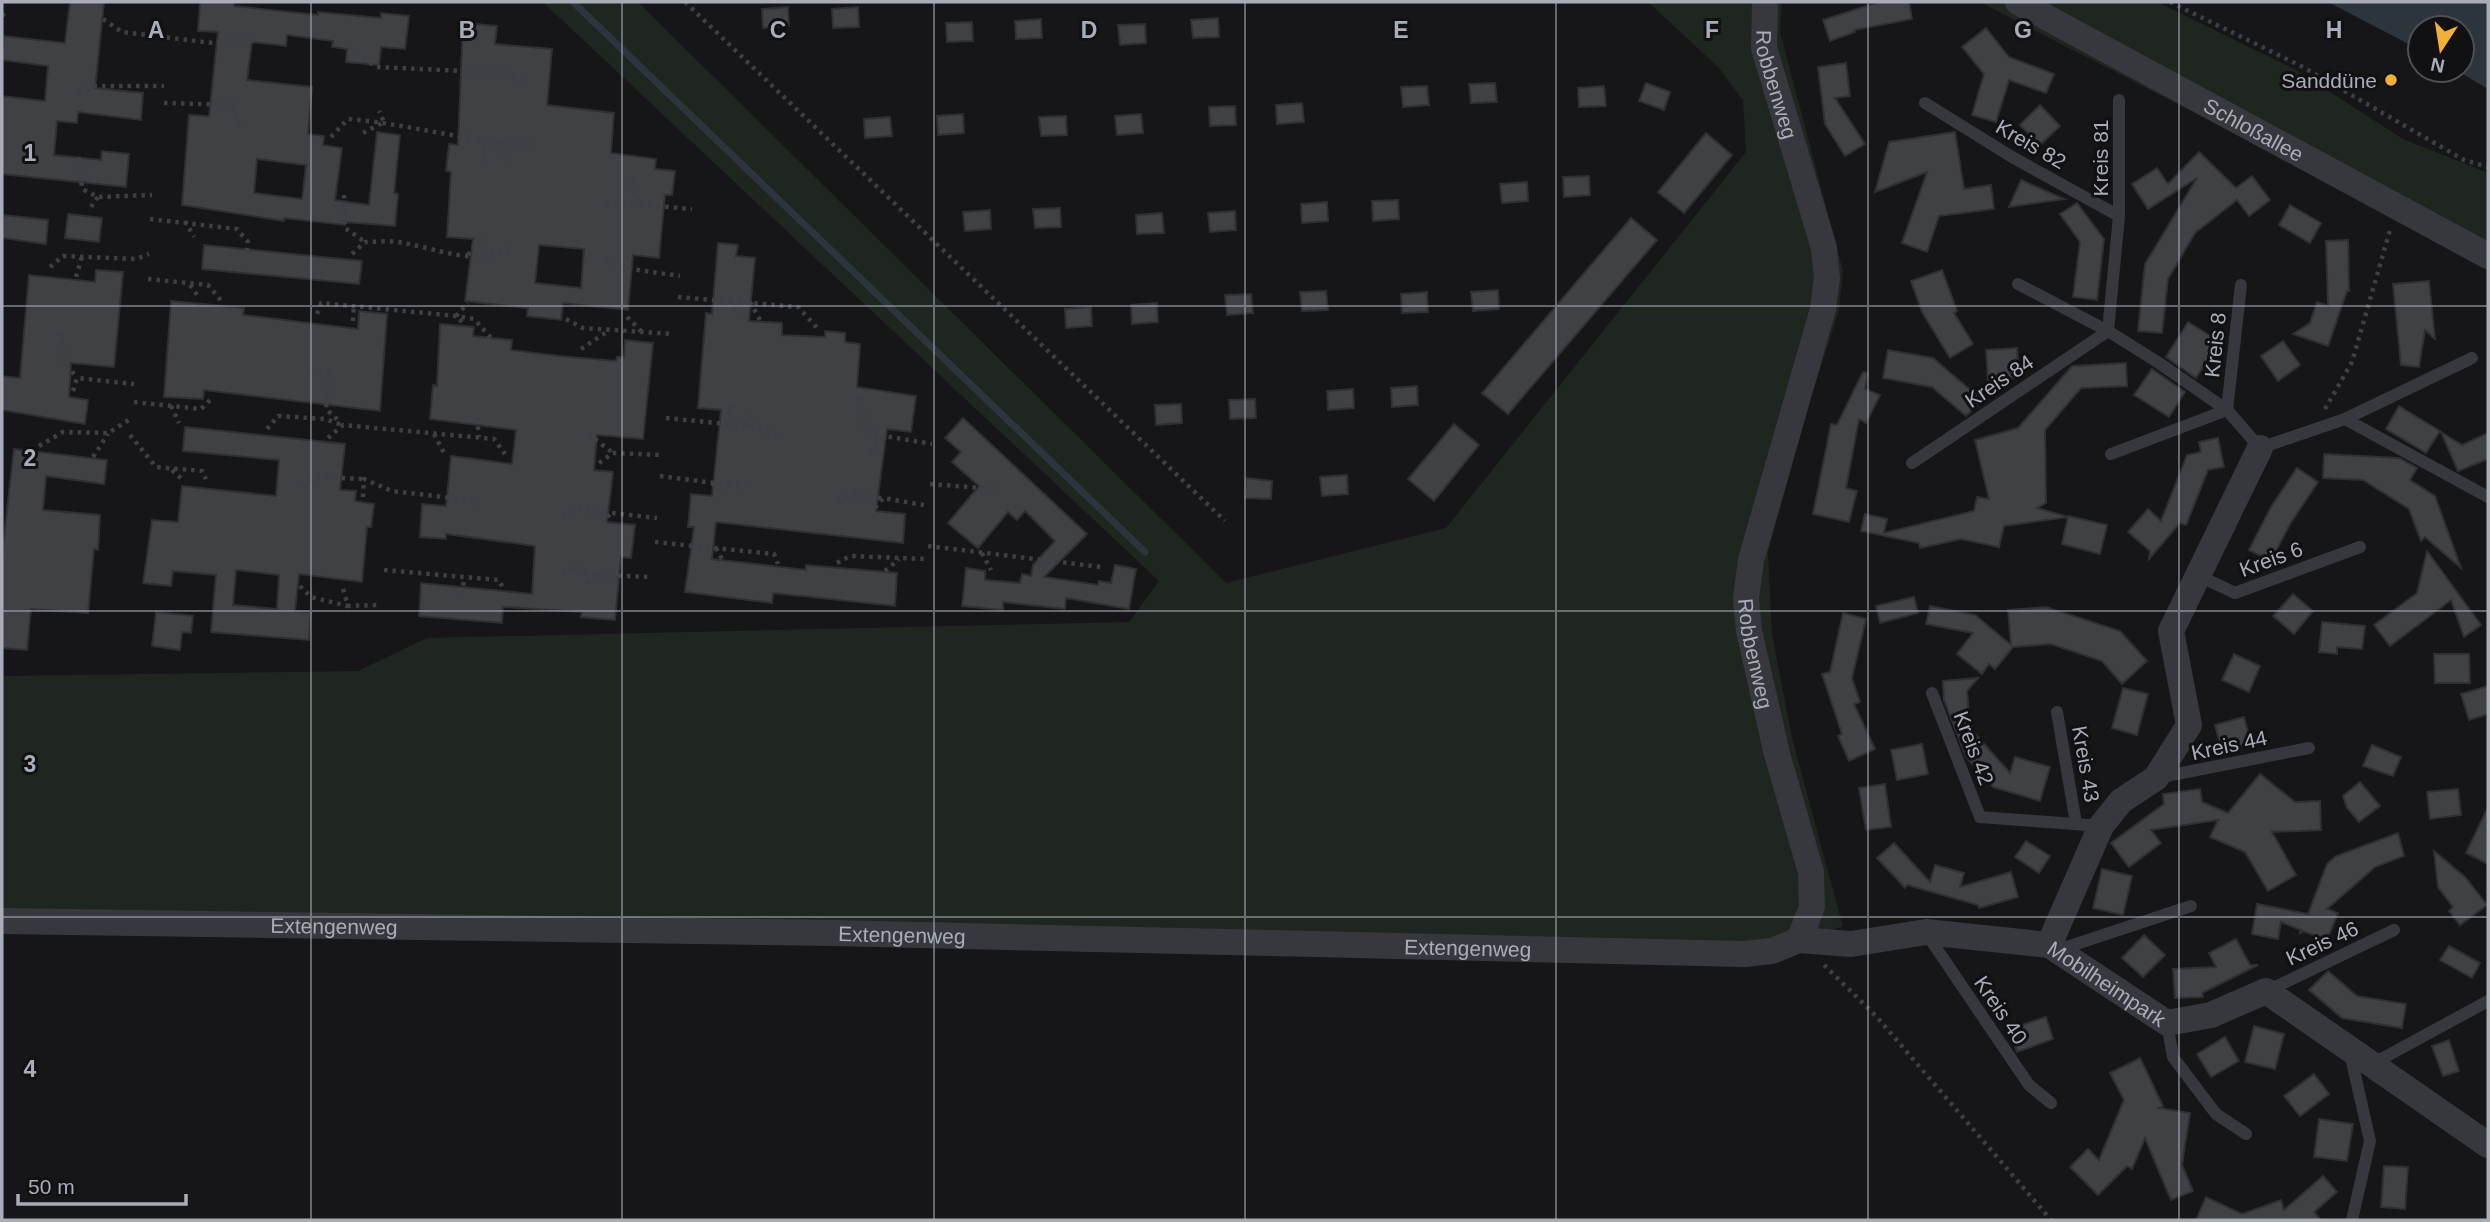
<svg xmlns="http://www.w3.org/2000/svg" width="2490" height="1222" font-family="Arial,sans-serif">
  <rect width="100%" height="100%" fill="#161618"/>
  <g fill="#1e261f">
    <path d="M543,2h95l588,581 220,-55 300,-376 -3,-52 -25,-33 -70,-65h134l-2,30 63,239 -4,39 -28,88 -43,154 4,82 20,104 51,189 -70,16 -1771,-31v-236l356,-5 69,-33 702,-16 30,-41z"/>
    <path d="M1980,2h177l139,68 107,69 85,34v98l-133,-75z"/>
  </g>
  <path fill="#2c353c" d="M2328,2h160v87l-32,-19h6v-42h-42v22z"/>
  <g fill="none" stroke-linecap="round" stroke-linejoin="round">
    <path stroke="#2c353c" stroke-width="7" d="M573,2l572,550"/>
  </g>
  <g fill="#404145" stroke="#303034" stroke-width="2" fill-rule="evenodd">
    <path d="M70,2h34l-9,86 48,5 -2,27 -63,-8 -1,11 -20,-2 -3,34 47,5 1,-9 27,3 -3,33 -124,-13v-78l43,5 3,-35 -46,-6 2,-24 61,7z"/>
    <path d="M200,2h34v4l84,9v-3l63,6v-5l28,3 -4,33 -24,-2 -2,18 -33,-3 1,-13 -15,-2 1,-6 -46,-6 -1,11 -34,-4 -5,38 65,7 -4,47 16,2 -1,9 19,3 -7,52 34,5 8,-73 23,3 -6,58 4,1 -3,32 -50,-4v3l-61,-7v3l-102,-16 7,-90 20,1 9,-84 -20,-1zM257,159l49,6 -4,34 -48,-6z"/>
    <path d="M1879,2h30l3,17 -58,11 1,2 -25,9 -7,-21z"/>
    <path d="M788,7l1,19 -26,2 -1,-19z"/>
    <path d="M858,7l1,20 -26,1 -1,-19z"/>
    <path d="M1218,18l1,19 -26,1 -2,-18z"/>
    <path d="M1041,19l1,19 -26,1 -1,-18z"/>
    <path d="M972,22l1,19 -26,1 -1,-19z"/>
    <path d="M463,23l34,3 -2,18 57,5 -5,56 67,8 -3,40 45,6 -1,10 20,2 -3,24h-7l-6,63 -26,-3 -5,55 -65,-7 -2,17 -34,-4 1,-8 -63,-7 8,-62 -26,-2 4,-65 -5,-1 3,-27 9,1zM539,245l45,4 -3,39 -46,-5z"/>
    <path d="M1145,24l1,19 -26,2 -2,-20z"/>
    <path d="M1986,28l23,29 45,17 -8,19 -37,-13 -13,42 -24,-7 12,-41 -22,-27z"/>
    <path d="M1846,63l4,33 -15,2 30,46 -20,12 -20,-32 -7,-57z"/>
    <path d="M1495,83l2,19 -26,1 -2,-19z"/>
    <path d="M1646,83l24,9 -6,18 -25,-9z"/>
    <path d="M1427,86l2,19 -26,2 -2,-20z"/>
    <path d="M1604,86l2,20 -27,1 -1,-19z"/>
    <path d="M1302,103l2,19 -27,2 -1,-19z"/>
    <path d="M2040,105l20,21 -20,19 -20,-20z"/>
    <path d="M1235,106l1,19 -26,1 -1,-19z"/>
    <path d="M963,114l1,19 -26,2 -1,-19z"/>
    <path d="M1141,114l2,19 -26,2 -2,-19z"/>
    <path d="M1066,116l1,19 -26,1 -2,-19z"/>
    <path d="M890,117l2,19 -27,2 -1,-19z"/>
    <path d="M1955,132l9,57 27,-4 3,24 -55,7 -12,36 -25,-9 25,-71 -52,20 14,-50z"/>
    <path d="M1706,133l26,22 -48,58 -26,-21z"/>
    <path d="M2199,152l37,36 16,-12 18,24 -21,16 -12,-16 -42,33 -27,46 -6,54 -24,-2 7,-67 52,-86 -49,31 -16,-25 25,-16 11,16z"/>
    <path d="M1589,176l1,19 -26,2 -1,-20z"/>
    <path d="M2021,180l43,19 -55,8z"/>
    <path d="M1527,182l1,19 -26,2 -2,-19z"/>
    <path d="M1398,200l1,19 -26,2 -1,-20z"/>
    <path d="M1327,202l1,19 -26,2 -1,-19z"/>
    <path d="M2077,203l27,36 -7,61 -24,-3 7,-55 -20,-28z"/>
    <path d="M2290,205l31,18 -11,20 -31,-18z"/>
    <path d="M1060,208l1,19 -26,1 -2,-19z"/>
    <path d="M990,210l1,19 -26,2 -2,-19z"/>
    <path d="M1235,211l1,19 -26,2 -2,-19z"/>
    <path d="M1162,213l2,20 -27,1 -1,-19z"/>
    <path d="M68,214l34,4 -3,24 -34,-4z"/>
    <path d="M3,215l45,5 -2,24 -44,-6z"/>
    <path d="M1631,218l26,22 -149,174 -26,-21z"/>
    <path d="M2348,240l1,51h-2l-19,55 -35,-12 17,-11 7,-21 11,4 -2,-65z"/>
    <path d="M718,243l20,2 -2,11 19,2 -6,63 33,2v12l43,2v-6l20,2v9l15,2 -3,43 59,9 -5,36 -24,-3 -11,82 29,3 -2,29 -187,-21 -4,37 94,11v-5l91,8 -2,33 -122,-13 -1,10 -87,-11 9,-65h-6l3,-33 21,2 9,-86 -23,-2 8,-95 6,1z"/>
    <path d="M204,245l158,16 -3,23 -157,-15z"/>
    <path d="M96,270l27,2 -9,95 -43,-4 -2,34 19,3 -3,24 -83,-14v-34l18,2 9,-103 66,7z"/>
    <path d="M1942,270l15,41 -3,2 19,31 -23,14 -28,-46 -11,-31z"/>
    <path d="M2429,281l6,58 -10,-9 -6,37 -18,-2 -8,-81z"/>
    <path d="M1498,290l1,19 -26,2 -2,-19z"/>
    <path d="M1326,291l2,19 -26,1 -2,-19z"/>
    <path d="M1427,292l1,20 -26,1 -1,-19z"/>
    <path d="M1251,294l2,19 -26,2 -2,-20z"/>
    <path d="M171,301l73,7 -1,7 115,14 1,-18 28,3 -7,97 -176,-21 -1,9 -39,-2z"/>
    <path d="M1157,303l1,19 -26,2 -1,-19z"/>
    <path d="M1091,307l1,19 -26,2 -1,-19z"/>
    <path d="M2188,322l31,19 -23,37 -30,-21z"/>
    <path d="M440,324l34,3 -1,9 39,4 -1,10 48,6 57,5 1,-4h7l1,-17 28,3 -10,96 -46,-4 -3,35 19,2 -6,50 28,3 -4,33 -10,-1 -6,63 -34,-3 1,-5 -79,-5 -1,16 -83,-7 2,-33 111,11 3,-48 -89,-12v5l-26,-2 2,-33 24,2 5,-50 61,8 4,-34 -86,-11 3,-34 4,1z"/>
    <path d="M2283,341l17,24 -22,16 -17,-25z"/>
    <path d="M2017,348l2,30 -31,2 -2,-30z"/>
    <path d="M1888,350l45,8 49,42 -16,16 -34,-29 -49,-9z"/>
    <path d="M2126,363l1,23 -46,2 -36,42 1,73 -9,5 31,9 -64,9 -5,21 -38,-8 -41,9 -1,-5 -58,-12 4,-17 22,5 -3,14 90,-22 3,-14 12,2 -14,-59 43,-12 54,-62z"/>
    <path d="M2152,369l33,23 -16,25 -35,-22z"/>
    <path d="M1863,372l5,1 -3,16 15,6 -14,28 -7,-4 -13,69 11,3 -8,31 -36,-8 18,-90 6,1z"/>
    <path d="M1417,386l1,19 -26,2 -1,-19z"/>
    <path d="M1353,389l1,19 -26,2 -1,-19z"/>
    <path d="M1255,399l1,19 -26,1 -1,-19z"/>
    <path d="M1181,404l1,19 -26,2 -1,-20z"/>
    <path d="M2399,406l41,25 -14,22 -40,-24z"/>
    <path d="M963,418l124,116 -43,43 54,8 1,-4 12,2 4,-18 21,4 -7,40 -63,-11 -1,11 -62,-7v8l-41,-4 4,-38 19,3v9l35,3 2,-9 9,2 2,-11 22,-24 -30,-30 -8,9 -9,-8 -30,36 -30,-25 31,-37 -27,-24 9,-10 -16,-14z"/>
    <path d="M1454,424l25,21 -45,56 -26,-22z"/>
    <path d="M185,427l160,17 -5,46 16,1 -1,10 19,3 -3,23h-4l-5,55 -63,-8 -4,37 16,1 -2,28 -98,-8 5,-57 -43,-4 -2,15 -28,-3 9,-63 26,2 4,-36 94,10 3,-36 -96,-9zM236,570l43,5 -2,34 -44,-4z"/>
    <path d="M2441,432l21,13 26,-12v26l-30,12z"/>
    <path d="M2218,438l6,29 -16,3 -22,55 -6,-2 -31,36 1,-8 -22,-19 20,-23 13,12 26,-66 14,-3 -2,-10z"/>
    <path d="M14,449l93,11 -3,24 -58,-8 -3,34 57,5 -2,35 -4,-1 -6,64 -57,-4 -4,41 -25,-2v-94z"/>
    <path d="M2324,454l75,4 18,10 -7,12 25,16 26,72 -36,-31 -4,4 -12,-32 -46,-29 -40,-2z"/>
    <path d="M2297,468l21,14 -28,42 -19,37 -22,-11 22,-43z"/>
    <path d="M1347,475l1,19 -26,2 -2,-19z"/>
    <path d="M1246,478l26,3 -1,18 -26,-1z"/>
    <path d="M2068,516l39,9 -7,29 -38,-10z"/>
    <path d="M2427,551l54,74 -17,12 -13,-37 -61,46 -16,-21 43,-32z"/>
    <path d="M2293,594l20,17 -19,23 -21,-18z"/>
    <path d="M1914,597l4,16 -38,10 -4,-17z"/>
    <path d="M1930,606l45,9 36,30 -3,-35 38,-3 74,24 27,30 -25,23 -20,-23 -51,-17 -38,3 -18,22 -6,-5 -7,10 -25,-20 16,-21 -47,-9z"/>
    <path d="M156,612l37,4 -2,17 -9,-1 -2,18 -28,-4z"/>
    <path d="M1843,613l23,6 -14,59 8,24 -6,2 21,45 -26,12 -11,-25 4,-2 -20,-60 8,-2z"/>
    <path d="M2322,622l43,4 -3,23 -25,-2v7l-18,-2z"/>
    <path d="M2234,654l26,12 -11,26 -27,-12z"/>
    <path d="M2434,654h35l1,29h-35z"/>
    <path d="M1978,678l-11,13 3,37 40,45 5,-16 35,10 -10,34 -47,-14 -27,-30 -22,-57 -1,-19z"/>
    <path d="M2488,686v28l-19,6 -8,-26z"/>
    <path d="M2123,688l25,6 -11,41 -25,-7z"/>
    <path d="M2244,717l7,26 -29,8 -7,-26z"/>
    <path d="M1922,744l6,30 -31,6 -6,-30z"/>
    <path d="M2372,745l29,12 -8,19 -30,-10z"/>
    <path d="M2260,774l35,28 25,-1 1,29 -49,2 24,43 -28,16 -23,-39 -35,-15 8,-17 -67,10 10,13 -32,24 -18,-24 53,-39 -1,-10 37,-5 2,13 26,11z"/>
    <path d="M2360,782l20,24 -21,16 -12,-14 -4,-12z"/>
    <path d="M1885,784l6,43 -25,3 -7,-42z"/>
    <path d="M2458,789l3,26 -31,4 -3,-27z"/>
    <path d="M2488,807v57l-22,-11z"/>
    <path d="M2398,833l6,23 -29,11 -48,42 11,4 -11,27 -24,-9 -3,2 1,-3 -20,-8 -3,17 -26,-5 5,-30 51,10 19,-50 9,-8z"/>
    <path d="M2026,841l24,15 -11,17 -24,-16z"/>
    <path d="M1894,843l36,39 5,-17 29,8 -4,14 51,-15 7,25 -39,11 -1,-3 -71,-20 -2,3 -28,-30z"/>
    <path d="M2434,851l31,26 22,28 -27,20 -11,-14 4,-4 -15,-20z"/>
    <path d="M2102,869l30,7 -9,39 -30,-7z"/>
    <path d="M2144,935l21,20 -22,22 -21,-19z"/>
    <path d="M2236,939l14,26h8l-56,28 1,4 -28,1 -2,-29 43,-2 -7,-14z"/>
    <path d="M2449,946l31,17 -8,15 -32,-18z"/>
    <path d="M2328,971l29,25 49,8 -4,24 -60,-10 -33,-28z"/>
    <path d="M2046,1017l7,22 -36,13 -7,-23z"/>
    <path d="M2254,1026l30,8 -9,35 -30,-7z"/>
    <path d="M2225,1037l14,24 -28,16 -14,-23z"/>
    <path d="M2449,1040l10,31 -16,5 -11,-30z"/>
    <path d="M2140,1058l23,48 -4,2 31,5 -8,52 11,26 -22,9 -26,-62 -13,31 -5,-3 -29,29 -28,-28 18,-18 11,11 25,-60 -14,-27z"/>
    <path d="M2314,1074l15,20 -29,22 -16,-20z"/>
    <path d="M2319,1119l34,5 -6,37 -33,-4z"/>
    <path d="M2384,1166l24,1 -3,42 -24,-2z"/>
    <path d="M2323,1176l14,16 -23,20 7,8h-125l10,-23 36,17 39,-14 3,10z"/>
  </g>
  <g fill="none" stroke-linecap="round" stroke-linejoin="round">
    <g stroke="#3d3f44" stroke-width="4.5" stroke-dasharray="3.5 5" stroke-linecap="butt">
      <path d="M685,2l540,519"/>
      <path d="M2170,2l131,64 163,94 24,7"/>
      <path d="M2,14l5,4"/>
      <path d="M103,19l19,13 91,11 28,-4 13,2"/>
      <path d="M356,53l20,14 132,6 17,10"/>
      <path d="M78,93l16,-7h70"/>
      <path d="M164,103l68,2 8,20"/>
      <path d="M363,133l21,-11 -5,-11"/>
      <path d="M331,137l17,-18c61,5 120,23 181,25"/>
      <path d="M478,140l6,10v14l-3,2"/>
      <path d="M496,144l14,22"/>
      <path d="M79,157l3,32 16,8 54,-2"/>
      <path d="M633,176l-1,15 9,13"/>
      <path d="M344,195l1,33 20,14"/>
      <path d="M606,202l86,7"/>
      <path d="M91,207l7,-10"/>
      <path d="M150,219l87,10 11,13 -2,14"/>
      <path d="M185,221l9,16"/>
      <path d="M352,254l13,-12c12,0 26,-2 39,1 34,6 74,24 106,5"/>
      <path d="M468,255l11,-15 1,-7"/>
      <path d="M605,258l19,10 56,8"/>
      <path d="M50,267l13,-11 73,3 13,-5"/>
      <path d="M76,277l6,-21"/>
      <path d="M148,279l60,6 15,18"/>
      <path d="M190,285l8,11"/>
      <path d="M678,297l120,10 22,24"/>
      <path d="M730,300l9,17"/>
      <path d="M750,302l11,20"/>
      <path d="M317,314l4,-11 135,13 18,3 18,20"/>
      <path d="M627,317l15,15"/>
      <path d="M566,319l17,9 91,6"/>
      <path d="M353,321l1,-16"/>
      <path d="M462,322l-6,-6 12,-13"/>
      <path d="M61,332l2,28 14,18"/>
      <path d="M581,349l27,-18"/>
      <path d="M309,371l20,2 -3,36 14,13"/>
      <path d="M73,391l4,-13 57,6"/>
      <path d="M861,398l4,33 20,5"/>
      <path d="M134,402l67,7 12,-12"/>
      <path d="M171,406l8,17"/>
      <path d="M2325,409l27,-47 38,-132"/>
      <path d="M477,418l2,19"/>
      <path d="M666,418l92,9 19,11"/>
      <path d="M727,424l5,-24"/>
      <path d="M746,425l6,-10"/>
      <path d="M267,429l11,-13 47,3 17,6"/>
      <path d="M434,434l10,19"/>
      <path d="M588,434l25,19"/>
      <path d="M130,435l26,32 46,4 4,8"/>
      <path d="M328,438l15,-13 151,14 11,15"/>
      <path d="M39,446l24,-14 45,1 24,-15"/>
      <path d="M870,452l15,-16 47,8"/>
      <path d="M93,457l15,-23"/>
      <path d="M599,463l14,-10 49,2"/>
      <path d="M172,470l11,10"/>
      <path d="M660,476l85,11"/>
      <path d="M712,483l9,10"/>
      <path d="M930,484l65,5"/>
      <path d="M303,487l11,-10 50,2"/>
      <path d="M363,497l1,-18 28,12 78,9 7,6"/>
      <path d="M838,502l11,-8 33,4"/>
      <path d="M875,508l8,-10 46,8"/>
      <path d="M563,516l14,-7 80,9"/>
      <path d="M600,521l11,-7"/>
      <path d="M655,542l119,12 4,10"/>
      <path d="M928,546l173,21"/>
      <path d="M716,548l6,11"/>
      <path d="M982,553l9,17"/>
      <path d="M837,563l13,-7 77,3"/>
      <path d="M384,570l115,10 4,8"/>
      <path d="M885,571l14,-12"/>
      <path d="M562,575l11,-7 22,7 57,2"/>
      <path d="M588,583l7,-8"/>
      <path d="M300,586l11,11 37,9"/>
      <path d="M343,589l5,17 29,-1"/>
      <path d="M462,594l2,-16"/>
      <path d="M1824,965l52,51 175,204"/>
    </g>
    <g stroke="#37383d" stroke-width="12">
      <path d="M1925,103l87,54 107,59"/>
      <path d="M2018,284l90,47 51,32 68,47 33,38 85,-29 143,78"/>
      <path d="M2345,419l127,-61"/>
      <path d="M2111,454l116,-44 14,-125"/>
      <path d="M1912,463l196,-132 11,-115v-116"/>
      <path d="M2197,575l38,18 125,-46"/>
      <path d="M1932,693l48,124 121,9"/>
      <path d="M2057,712l19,111"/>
      <path d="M2156,778l153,-30"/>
      <path d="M1926,933l103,152 22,18"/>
      <path d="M2058,950l133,-44"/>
      <path d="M2267,991l127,-61"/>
      <path d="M2167,1023l6,34 43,57 30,20"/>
      <path d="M2350,1053l20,88 -18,79"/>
      <path d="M2374,1063l114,-62"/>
    </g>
    <g stroke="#37383d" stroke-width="26">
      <path id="s1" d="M1765,2l-1,46 60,200 3,30 -4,31 -72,251 -5,38 3,33 28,123 34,118 1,35 -13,33"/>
      <path id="s2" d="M2018,2l470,254"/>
      <path id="s3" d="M2,921l832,12 910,21 28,-3 27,-11 52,4 75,-12 123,13 118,78 44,-8 55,-24 222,154"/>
      <path d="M2049,945l52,-119 20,-25 35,-23 33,-53 -18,-94 89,-183"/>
    </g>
  </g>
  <path fill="none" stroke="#a8adb8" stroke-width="2" stroke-opacity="0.55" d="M311,2v1218M622,2v1218M934,2v1218M1245,2v1218M1556,2v1218M1868,2v1218M2179,2v1218M2,306h2486M2,611h2486M2,917h2486"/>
  <circle fill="#f2b134" stroke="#111113" stroke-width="2.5" cx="2391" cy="80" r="7"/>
  <g text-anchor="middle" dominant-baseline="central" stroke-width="6" stroke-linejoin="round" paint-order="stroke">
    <g font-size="21" fill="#a8adb8" stroke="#111113" text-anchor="end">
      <text x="2377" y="80">Sanddüne</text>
    </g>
    <g font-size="21" fill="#a8adb8" stroke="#111113">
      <text stroke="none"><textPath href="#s1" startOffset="84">Robbenweg</textPath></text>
      <text stroke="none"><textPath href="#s2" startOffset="268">Schloßallee</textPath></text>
      <text transform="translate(2031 144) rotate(30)">Kreis 82</text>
      <text transform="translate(2100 158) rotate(-90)">Kreis 81</text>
      <text transform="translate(2215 345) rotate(-84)">Kreis 8</text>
      <text transform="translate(1999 381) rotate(-34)">Kreis 84</text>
      <text transform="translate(2271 559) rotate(-20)">Kreis 6</text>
      <text stroke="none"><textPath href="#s1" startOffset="672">Robbenweg</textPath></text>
      <text transform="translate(2229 745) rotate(-12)">Kreis 44</text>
      <text transform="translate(1974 748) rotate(69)">Kreis 42</text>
      <text transform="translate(2086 764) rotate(80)">Kreis 43</text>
      <text stroke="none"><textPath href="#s3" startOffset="332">Extengenweg</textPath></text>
      <text stroke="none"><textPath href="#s3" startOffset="900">Extengenweg</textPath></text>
      <text transform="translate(2322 943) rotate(-25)">Kreis 46</text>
      <text stroke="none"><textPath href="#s3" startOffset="1466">Extengenweg</textPath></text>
      <text stroke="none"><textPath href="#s3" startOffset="2121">Mobilheimpark</textPath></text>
      <text transform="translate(2001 1010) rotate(56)">Kreis 40</text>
    </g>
  </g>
  <g font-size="23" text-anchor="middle" font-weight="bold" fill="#a8adb8" stroke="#111113" stroke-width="6" stroke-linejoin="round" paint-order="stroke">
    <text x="156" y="38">A</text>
    <text x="467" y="38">B</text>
    <text x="778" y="38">C</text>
    <text x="1089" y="38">D</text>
    <text x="1401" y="38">E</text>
    <text x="1712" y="38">F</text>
    <text x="2023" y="38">G</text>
    <text x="2334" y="38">H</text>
    <text x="30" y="161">1</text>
    <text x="30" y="466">2</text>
    <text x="30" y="772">3</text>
    <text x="30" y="1077">4</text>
  </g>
  <rect width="2490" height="1222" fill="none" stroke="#a8adb8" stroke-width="7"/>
  <g transform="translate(2441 49) rotate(192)"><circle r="33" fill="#111113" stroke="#4d4f55" stroke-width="2"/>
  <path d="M0-5L12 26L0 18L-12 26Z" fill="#f2b134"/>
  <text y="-10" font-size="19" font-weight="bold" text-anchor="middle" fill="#a8adb8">N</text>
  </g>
  <path d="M18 1194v10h168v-10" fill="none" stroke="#a8adb8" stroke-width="3.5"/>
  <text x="28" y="1194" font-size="21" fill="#a8adb8" stroke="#111113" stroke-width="5" paint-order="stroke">50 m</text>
</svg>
